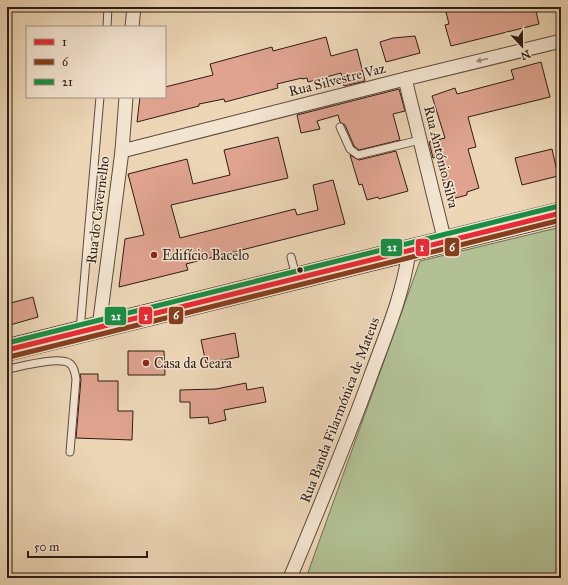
<svg xmlns="http://www.w3.org/2000/svg" width="568" height="585" font-family="'IM FELL Great Primer',serif">
  <rect width="100%" height="100%" fill="#ecd6b6"/>
  <filter id="stains"><feTurbulence type="fractalNoise" baseFrequency=".005" numOctaves="4"/><feColorMatrix values="0 0 0 0 .2 0 0 0 0 .09 0 0 0 0 .02 0 0 0 .5 -.17"/></filter>
  <radialGradient id="worn" r=".72"><stop offset=".6" stop-color="#630" stop-opacity="0"/><stop offset="1" stop-color="#630" stop-opacity=".3"/></radialGradient>
  <path fill="#b1bf93" stroke="#706e53" d="M561,227v351h-255l114,-317z"/>
  <g fill="#dfa390" stroke="#2e1c13">
    <path d="M467,7h68l4,17 -88,22 -6,-21 4,-1 -3,-12z"/>
    <path d="M415,36l5,17 -34,9 -6,-20 13,-4z"/>
    <path d="M326,37l5,19 26,-7 8,32 -21,5 -3,-13 -33,9 -1,-4 -5,1v-1l-25,6 1,4 -53,14 -1,-3 -25,5v2l-62,16 3,-25h25v-10l48,-12 -3,-11 62,-17 1,4z"/>
    <path d="M541,62l9,35 -82,20 8,30 -8,2 11,39 -12,4v3l-19,5 -11,-43 -4,1 -4,-16 16,-4 -13,-42 23,-8 2,6 57,-15 -3,-9z"/>
    <path d="M399,89l6,22 -12,3 7,26 -41,10 -5,-4 -9,-21 -5,-3 -2,-7 -21,6 3,8 -19,4 -4,-18z"/>
    <path d="M278,137l10,41 -117,27 9,33 115,-29 2,6 21,-5 -5,-25 20,-5 12,44 -159,40 2,6 -69,17 6,-48 19,-4 -16,-61 59,-15 6,25 37,-9 -6,-25z"/>
    <path d="M552,149l6,27 -36,9 -7,-27z"/>
    <path d="M396,151l12,40 -29,8 -1,-2 -11,3 -5,-16 -3,1 -9,-30 9,5z"/>
    <path d="M33,297l5,20 -28,8 -3,-11v-10z"/>
    <path d="M235,333l4,24 -33,6 -5,-23z"/>
    <path d="M128,351h36l1,24h-37z"/>
    <path d="M80,374h18v7h20v30h15l-1,29 -56,-2 5,-59z"/>
    <path d="M246,383l1,7 16,-3 3,15 -42,8 2,10 -17,4 -1,-7 -18,1v-16h-10v-12l36,-1z"/>
  </g>
  <g fill="none" stroke-linecap="round" stroke-linejoin="round">
    <g stroke="#5e4a3c" stroke-width="9">
      <g id="lane">
        <path d="M107,27l1,-20"/>
        <path d="M340,127l10,22 8,6 62,-15"/>
        <path d="M291,257l5,19"/>
        <path d="M80,330l20,-233"/>
        <path d="M7,369c13,-2 51,-13 62,-6 5,3 6,10 7,16l-6,73"/>
      </g>
    </g>
    <g stroke="#5e4a3c" stroke-width="15">
      <g id="street">
        <path d="M132,27l2,-20"/>
        <path d="M405,79l40,163"/>
        <path d="M122,151l283,-72 156,-38"/>
        <path d="M99,327l23,-176 4,-54"/>
        <path d="M290,578c28,-67 56,-134 81,-203 15,-41 32,-80 38,-124"/>
      </g>
    </g>
    <g stroke="#2e1c13" stroke-width="23">
      <path id="primary" d="M7,350l554,-137"/>
    </g>
    <use href="#lane" stroke="#f3e4d0" stroke-width="7"/>
    <use href="#street" stroke="#f3e4d0" stroke-width="13"/>
    <use href="#primary" stroke="#e6bb7b" stroke-width="21"/>
    <g stroke="#f3e4d0" stroke-width="8">
      <path id="bus-1" d="M7,350l554,-137"/>
    </g>
    <g stroke="#f3e4d0" stroke-width="8">
      <path id="bus-2" d="M9,357l552,-137"/>
    </g>
    <g stroke="#f3e4d0" stroke-width="8">
      <path id="bus-3" d="M7,343l552,-137"/>
    </g>
    <use href="#bus-1" stroke="#e62c34" stroke-width="5"/>
    <use href="#bus-2" stroke="#863e1d" stroke-width="5"/>
    <use href="#bus-3" stroke="#198e45" stroke-width="5"/>
  </g>
  <defs><path id="oneway-solid" d="M-6-.8H1V-3.2L6.5 0L1 3.2V.8H-6Z"/></defs>
  <use fill="#9a8a7b" href="#oneway-solid" transform="translate(482 60) rotate(167)"/>
  <g fill="#8f2418" stroke="#f3e4d0" stroke-width="1.5">
    <circle cx="154" cy="255" r="4"/>
    <circle cx="146" cy="363" r="4"/>
  </g>
  <circle fill="#2e1c13" stroke="#f3e4d0" stroke-width="1.5" cx="300" cy="270" r="3.5"/>
  <g text-anchor="middle" dominant-baseline="central" stroke-width="3" stroke-linejoin="round" paint-order="stroke">
    <g font-size="14" fill="#2e1c13" stroke="#f3e4d0">
      <text transform="translate(337 80) rotate(-14)">Rua Silvestre Vaz</text>
      <text transform="translate(441 157) rotate(76)">Rua António Silva</text>
      <text transform="translate(98 210) rotate(-83)">Rua do Cavernelho</text>
      <text transform="translate(340 410) rotate(-69)">Rua Banda Filarmónica de Mateus</text>
    </g>
    <g font-size="14" fill="#2e1c13" stroke="#f3e4d0" text-anchor="start">
      <text x="162" y="255">Edifício Bacelo</text>
      <text x="154" y="363">Casa da Ceara</text>
    </g>
  </g>
  <g stroke="#f3e4d0" stroke-width="1.5">
    <rect x="444" y="237" width="16" height="20" rx="4" fill="#863e1d"/>
    <rect x="415" y="238" width="15" height="19" rx="4" fill="#e62c34"/>
    <rect x="380" y="238" width="23" height="19" rx="4" fill="#198e45"/>
    <rect x="168" y="306" width="16" height="19" rx="4" fill="#863e1d"/>
    <rect x="138" y="306" width="15" height="19" rx="4" fill="#e62c34"/>
    <rect x="104" y="306" width="23" height="20" rx="4" fill="#198e45"/>
  </g>
  <g font-size="11" text-anchor="middle" font-weight="bold" fill="#fff">
    <text x="452" y="251">6</text>
    <text x="422" y="251">1</text>
    <text x="392" y="251">21</text>
    <text x="176" y="319">6</text>
    <text x="146" y="320">1</text>
    <text x="116" y="320">21</text>
  </g>
  <rect width="568" height="585" fill="none" stroke="#ecd6b6" stroke-width="24"/>
  <rect x="8" y="8" width="552" height="569" fill="none" stroke="#2e1c13" stroke-width="2"/>
  <rect x="12" y="12" width="544" height="561" fill="none" stroke="#2e1c13"/>
  <rect x="26" y="26" width="140" height="72" fill="#f3e4d0" stroke="#a49484"/>
  <rect x="34" y="39" width="20" height="6" fill="#e62c34" stroke="#a49484"/>
  <text x="62" y="46" font-size="12" fill="#2e1c13">1</text>
  <rect x="34" y="59" width="20" height="6" fill="#863e1d" stroke="#a49484"/>
  <text x="62" y="66" font-size="12" fill="#2e1c13">6</text>
  <rect x="34" y="79" width="20" height="6" fill="#198e45" stroke="#a49484"/>
  <text x="62" y="86" font-size="12" fill="#2e1c13">21</text>
  <g transform="translate(522 46) rotate(158)" stroke="#f3e4d0" stroke-width="3" paint-order="stroke">
  <path d="M0-3L7 15L0 10L-7 15Z" fill="#2e1c13"/>
  <text y="-6" font-size="11" font-weight="bold" text-anchor="middle" fill="#2e1c13">N</text>
  </g>
  <path d="M28 551v6h119v-6" fill="none" stroke="#2e1c13" stroke-width="2"/>
  <text x="34" y="551" font-size="12" fill="#2e1c13" stroke="#f3e4d0" stroke-width="3" paint-order="stroke">50 m</text>
  <rect width="100%" height="100%" filter="url(#stains)"/>
  <rect width="100%" height="100%" fill="url(#worn)"/>
</svg>
